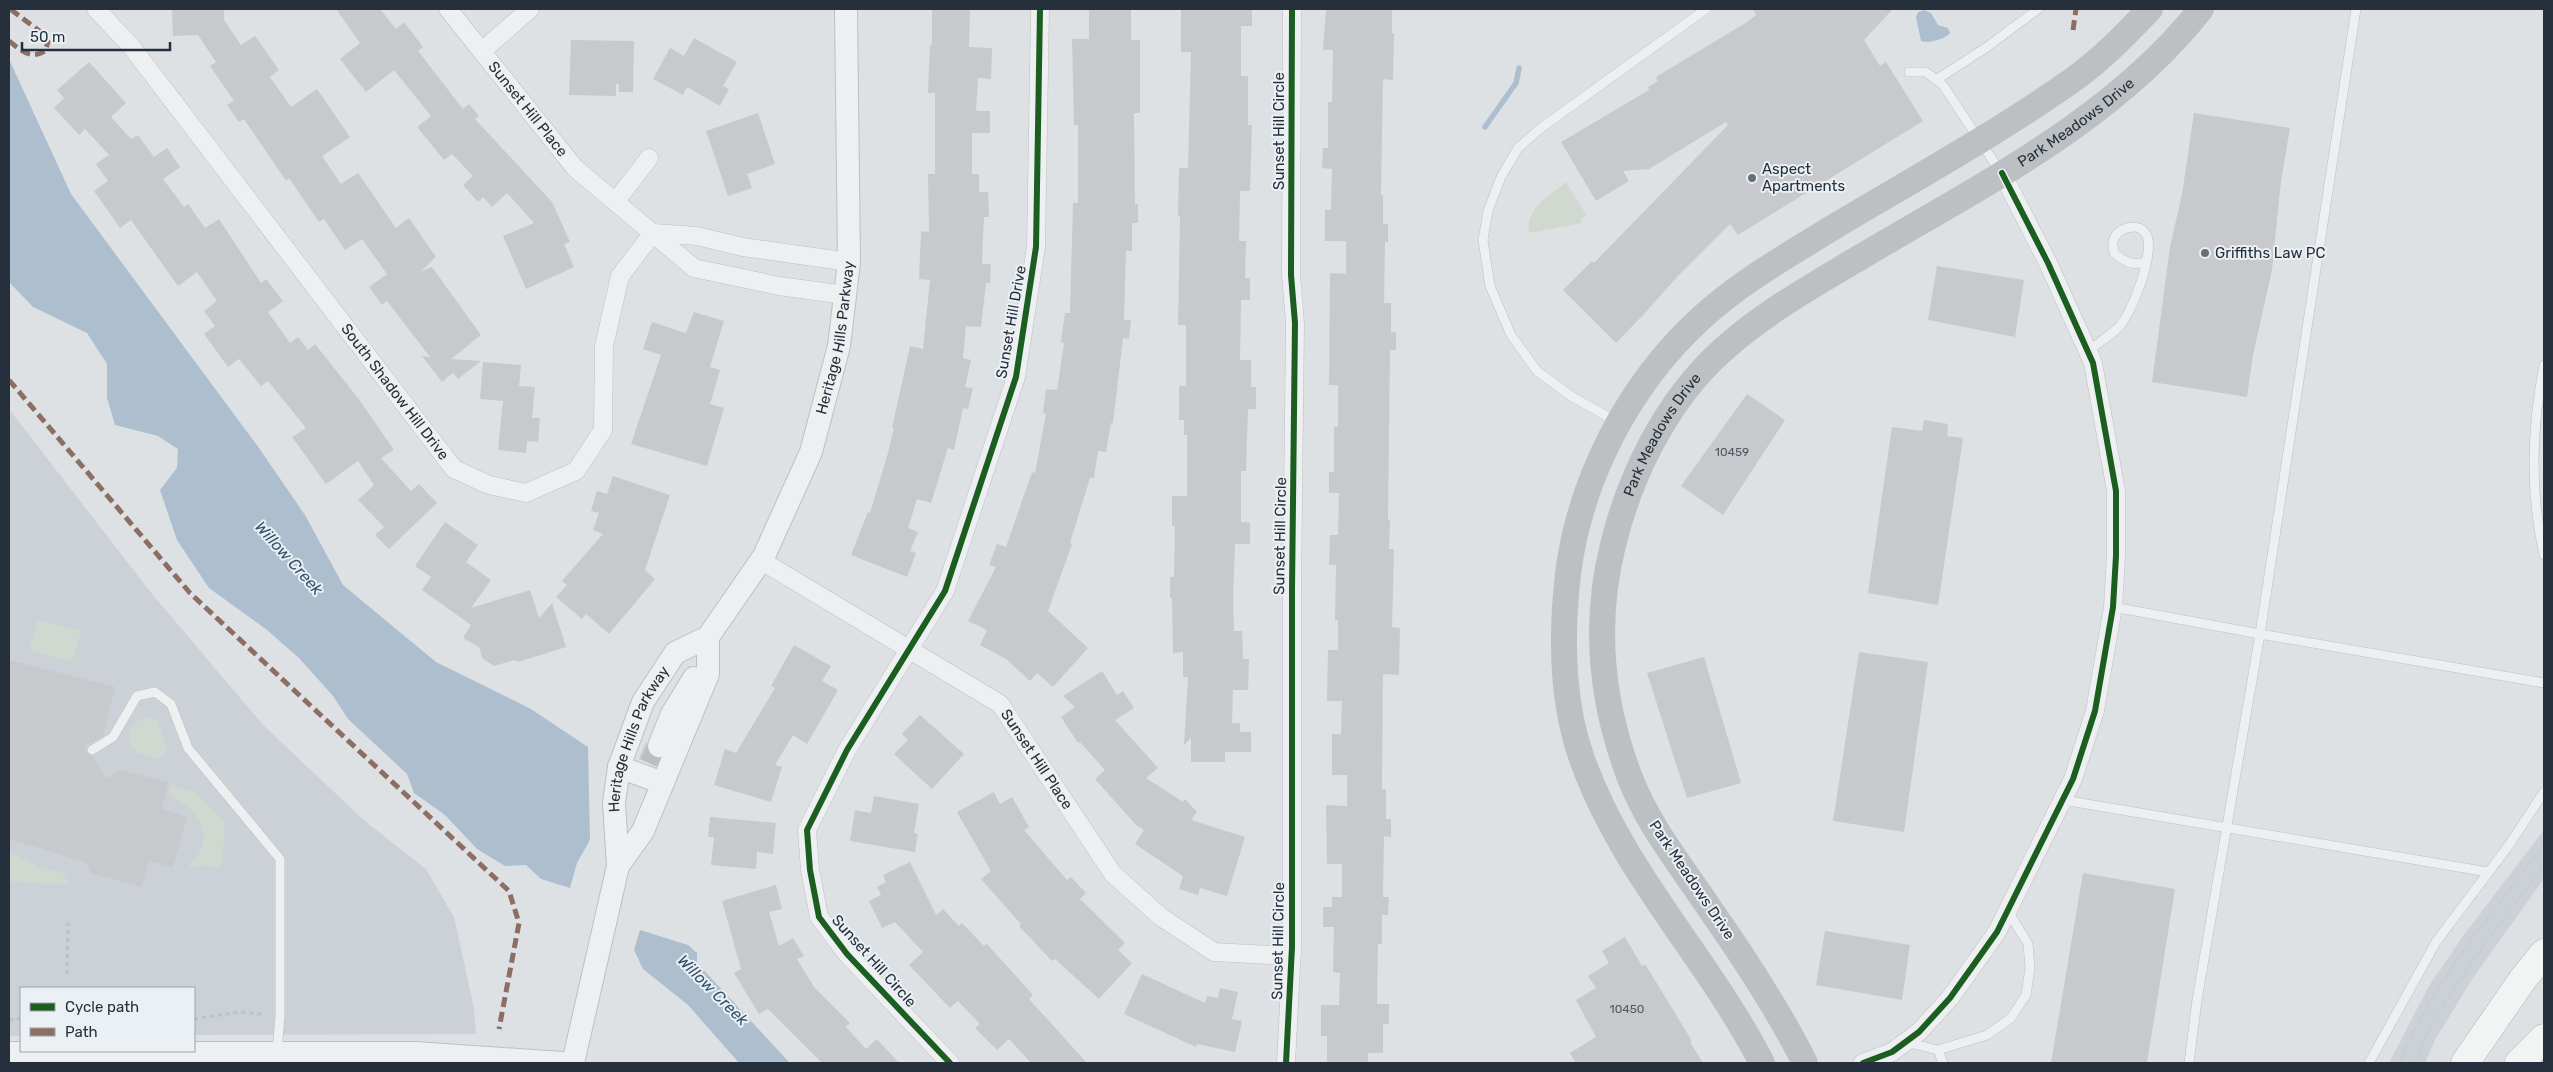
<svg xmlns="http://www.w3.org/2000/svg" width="2553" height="1072" font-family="Rubik,sans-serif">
  <rect width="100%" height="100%" fill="#dee1e4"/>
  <g fill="#ccd1d7">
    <path d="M9,409l143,185 112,132 102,96 60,47 28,48 20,91 2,26 -282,1v-47h-173v48h-12z"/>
    <path d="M2544,830v49l-71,99 -38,62 -10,23h-36l40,-77 34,-50z"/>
  </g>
  <g fill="#d0d8cf">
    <path d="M1566,182l21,34 -6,2 1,5 -53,10c-4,-24 20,-37 37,-51z"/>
    <path d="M38,620l43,11 -9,31 -43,-12z"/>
    <path d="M148,717l9,4 10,28 -7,10 -22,-6 -9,-10c-2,-12 6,-25 19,-26z"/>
    <path d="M171,784l25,9 29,30 -3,41 -3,3 -17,-2 -14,3c4,-6 10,-12 13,-19 12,-24 -13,-45 -33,-54z"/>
    <path d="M9,852l34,17 19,3 8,13 -61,-4z"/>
  </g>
  <g fill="#adbfce">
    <path d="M1924,10l7,3 7,12 10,3 2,5c-5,6 -22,11 -29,8l-5,-24 2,-5z"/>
    <path d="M9,59l62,135 188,254 46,67 38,70 93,77 95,47 57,38 2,93 -13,23 -7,25 -29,-9 -15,-14 -21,1 -28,-17 -32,-34 -31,-22 -7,-19 -59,-55 -15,-23 -34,-38 -32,-28 -58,-42 -32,-48 -17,-50 17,-22 1,-19 -20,-13 -43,-11 -8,-27v-34l-20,-31 -54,-26 -24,-25z"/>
    <path d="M640,930l48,15 9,8v10l93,100h-51l-51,-58 -45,-36 -9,-19z"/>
  </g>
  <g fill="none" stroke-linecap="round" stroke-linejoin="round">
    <path stroke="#adbfce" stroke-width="5.5" d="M1485,127l31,-44 3,-15"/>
  </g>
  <g fill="#c7c9cc">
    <path d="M172,9h52v11l17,25 14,-9 24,34 -9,7 21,30 26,-18 33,48 -28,19 19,28 17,-11 38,55 13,-10 27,39 -16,15 12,-5 49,68 -30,24 30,2 -23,18 -5,-6 -11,9 -20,-26 8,1 -43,-56 -5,4 -13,-18 18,-13 -25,-35 -17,11 -21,-31 -5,3 -30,-44 -3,3 -42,-62 -5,3 -12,-17 7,-4 -24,-35 6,-4 -18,-27 -25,1z"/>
    <path d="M336,9h44l16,20 8,-7 19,25 -5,4 45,58 6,-5 10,12 -4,3 77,83 18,40 -6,2 10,23 -48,22 -23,-53 31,-13 -27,-30 -15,14 -9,-10 -5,5 -15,-17 10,-9 -21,-22 -8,6 -27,-33 14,-11 -37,-46 -28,22 -26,-33 20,-16z"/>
    <path d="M932,9h38l-1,38 23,1 -1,31 -13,-1 -2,33h14v22h-18v41h7v18h9l1,25h-5l-2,47h9l-1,19h-4l-5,44 -15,-1 -3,32 8,2 -6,27 8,1 -5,21 -5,-1 -9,42 -6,-2 -17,55 -14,-4 -9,29 10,4 -8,19 6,2 -9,24 -56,-22 17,-43 2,1 18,-60 6,-25h-2l18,-82 13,3 7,-69 -11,-1 2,-48 8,1 -1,-58h7v-81h-7l2,-48h2z"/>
    <path d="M1089,9h42v31h9v73h-6l1,91h3v19h-6v28h-6l-2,69h7l-2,19 -6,-1 -10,85h-2l-5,29 -8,-1 -4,27h-4l-20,65 2,1 -24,67 40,37 -35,39 -16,-14 -7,8 -24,-22 -26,-14 7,-15 -19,-9 28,-54 -7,-2 8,-21 9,3 26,-75 3,1 11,-59 -3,-1 3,-24 11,1 7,-47 -3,-1 4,-29h5l3,-110h5v-78h-4l-2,-86h17z"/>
    <path d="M1181,9h71v17h-11v50h7v49h4l-2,66h-10l-1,50h7l-1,37h5v22h-9l-1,60h11v27h5v22h-8l-2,62h-5v51l9,1v21h-15l-2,55 1,32h8l1,28h6l-1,31h-15l-1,33h8v9h11v20h-26v10h-34v-24l-7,7 4,-68h-5v-25l-10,1 -1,-55h-2v-21h4l1,-51h-3v-30h15v-61h-3v-15h-5v-34h7v-61h-8l2,-109h-2l1,-48h9l3,-116h-10z"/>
    <path d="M1326,9h66v24h2l-1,47 -10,-1 -2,116h2v29h5v18h-3l-1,61h7v29h5v18h-6l-2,170h2l-1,29h5l-2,78 8,1 -1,47 -16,-1 -1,115h4v30h5v18l-7,-1 -1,61h6l-1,18h-6v29h-4l-1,60h12v20h-6v29h-15v10h-41v-27h-6v-31h18l1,-32 -7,-1 1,-45h-11v-20h9v-10h10v-33h-15l-1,-59 21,1v-31h-15v-41h9l1,-33h-15l1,-51h10v-30h-3l1,-55h-7l1,-30h8l1,-42h-10v-21h5v-45h4v-42h-9l1,-112 16,1v-33h-21v-31h6l1,-41 -10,-1 1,-20h5v-46h4l1,-52h-10z"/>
    <path d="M1753,9h140l-29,31 16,26 6,-4 37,59 -185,114 -8,-11 -52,52 -34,38 -28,29 -53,-53 29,-29 2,2 134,-138 -2,-3 -77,47 -26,2 6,10 -33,20 -35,-59 88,-52 -1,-3 10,-6 -2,-4 91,-55 9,-7z"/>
    <path d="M694,38l43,24 -14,24 6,3 -9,17 -33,-19 -4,8 -30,-16 17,-31 14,8z"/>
    <path d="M571,40l63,1 -1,51h-14v-8h-3v12l-47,-1z"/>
    <path d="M89,62l37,41 -15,14 20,22 7,-4 16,22 13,-9 13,19 -17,12 21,28 4,-3 17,24 14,-9 42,64 5,-4 17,22 -15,11 22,31 8,-6 10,13 7,-6 43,54 36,52 -13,8 30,33 8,-7 18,19 -48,46 -14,-14 9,-8 -26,-27 16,-15 -16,-24 -32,23 -34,-47 14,-9 -38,-47 -7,5 -22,-27 -11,8 -24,-33 11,-8 -11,-15 13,-10 -20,-29 -19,14 -47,-66 -11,8 -26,-37 14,-10 -12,-17 13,-9 -24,-26 -6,6 -25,-27 10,-10 -7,-8z"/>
    <path d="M758,113l17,51 -28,10 5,14 -24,8 -22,-65z"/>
    <path d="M2194,113l96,15 -9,53 -9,89 -19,85 -6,42 -95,-15 18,-135 12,-53z"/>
    <path d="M1937,266l87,14 -9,57 -87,-17z"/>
    <path d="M694,312l30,9 -14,46 10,3 -10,34 14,4 -17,58 -76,-22 30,-89 -18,-6 9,-27 34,11z"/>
    <path d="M483,362l38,3 -2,21 16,1 -3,31h8l-2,24 -11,-1 -1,12 -28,-3 5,-49 -23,-2z"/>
    <path d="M1747,394l38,26 -62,95 -42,-29z"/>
    <path d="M1924,420l24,4 -1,12 16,2 -25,167 -70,-12 24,-166 30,4z"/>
    <path d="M613,476l57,19 -25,75 10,9 -46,55 -23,-20 -4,5 -26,-22 11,-12 -5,-4 41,-47 -10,-4 6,-17 -8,-2 6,-20 10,3z"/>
    <path d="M445,522l33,23 -12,17 25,18 -20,28 59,-18 9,28 13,-15 14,44 -48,15 -4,-2 -20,6 -12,-8 -3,-11 -16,-9 8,-13 -49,-35 9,-13 -16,-11z"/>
    <path d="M794,645l37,21 -9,15 16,9 -31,54 -14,-9 -18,30 7,2 -11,35 -57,-17 11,-36 11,4 39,-65 -4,-2z"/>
    <path d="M1859,652l69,10 -24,170 -71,-11z"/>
    <path d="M1704,657l37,126 -54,15 -40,-125z"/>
    <path d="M9,660l106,27 -12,49 -17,9v8l7,3 13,23 14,-9 48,12 -6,27 25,8 -14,50 -24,-6 -8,26 -50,-14 -6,-11 -76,-23z"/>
    <path d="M1102,671l15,24 6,-4 11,17 -19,12 43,48 -12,10 37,24 2,-3 12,13 -6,8 54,17 -18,59 -27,-8 -2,7 -19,-6 4,-13 -48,-32 9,-14 -8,-5 -41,-46 10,-9 -25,-28 -2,1 -17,-26 14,-10 -12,-11z"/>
    <path d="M920,715l44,39 -32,35 -38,-35 14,-14 -6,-6z"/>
    <path d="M646,741l2,13 11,5 -3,6 -17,-6z"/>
    <path d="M994,792l6,12 12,-7 17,30 -5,3 43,50 4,-3 15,16 -6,6 45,44 -7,7 14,13 -33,36 -44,-40 -3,2 -33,-35 2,-2 -40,-45 10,-8 -34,-59z"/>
    <path d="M874,796l45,8 -5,29 4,1 -3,18 -65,-11 5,-31 16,3z"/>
    <path d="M710,817l66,6 -3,31 -16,-2 -1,17 -45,-4 3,-28h-6z"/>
    <path d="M910,862l26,53 7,-6 16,17 3,-3 22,23 3,-2 46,51 -4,4 58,64h-56l-22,-24 -12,11 -22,-22 5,-4 -22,-23 -8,7 -41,-43 14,-13 -28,-30 -13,6 -13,-27 12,-6 -4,-8 9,-5 -3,-7z"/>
    <path d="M2083,873l92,16 -28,174h-96z"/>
    <path d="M776,885l6,24 -13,3 10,34 14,-8 11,18 -7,3 17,28 36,36 -4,4 20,22 11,-10 22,24h-77l-54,-54 -9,5 -25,-41 7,-4 -19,-68z"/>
    <path d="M1825,931l85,14 -8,55 -86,-15z"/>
    <path d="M1625,937l17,29 3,-2 47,77 -2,1 13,21h-127l-6,-10 26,-16 -20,-37 20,-12 -8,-12 21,-13 -7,-12z"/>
    <path d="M1142,974l63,29 2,-7 11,2 2,-10 18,4 -6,27 10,2 -7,31 -38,-8 -1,3 -72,-33z"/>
  </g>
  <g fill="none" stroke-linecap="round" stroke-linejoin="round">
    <path stroke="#b9bec2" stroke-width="22" stroke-dasharray="22 11" stroke-linecap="butt" d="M651,764l8,-18"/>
    <g stroke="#bdbfc2" stroke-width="10">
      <g id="service">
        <path d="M1909,72h17l17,13 58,88"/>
        <path d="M1936,80l51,-33 51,-38"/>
        <path d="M2088,351c10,-8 22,-15 31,-24 13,-14 37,-75 27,-93 -8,-13 -31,-6 -33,8 -1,3 1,8 1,11 11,9 18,13 31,9"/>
        <path d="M2544,365c-12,61 -14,128 0,190"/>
        <path d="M1617,422l-46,-26 -34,-25 -26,-36 -21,-49 -7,-46 5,-29 13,-34 17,-29 23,-20 165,-119"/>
        <path d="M2113,607l147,27 96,-625"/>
        <path d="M92,750l21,-13 24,-41 18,-4 16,12 17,44 92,111v156l-3,38"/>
        <path d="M2063,800l425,72"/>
        <path d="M1905,1042l33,8 49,-15 24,-17 15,-23 4,-27 -2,-24 -20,-33"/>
        <path d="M1938,1050l5,13"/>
        <path d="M2189,1063l8,-63 63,-366 284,49"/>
        <path d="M2369,1063l67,-121 73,-97 35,-53"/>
      </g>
    </g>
    <g stroke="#bdbfc2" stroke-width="19">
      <g id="minor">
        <path id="s1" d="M96,9l34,36 324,424 35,16 37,8 50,-22 27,-41 1,-84 16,-70 33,-43"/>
        <path id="s2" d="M448,9l127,159 119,100 85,18 66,9"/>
        <path d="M483,50l47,-41"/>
        <path d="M616,201l33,-43"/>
        <path d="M653,233l44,3 46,11 106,15"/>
        <path id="s3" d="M762,561l238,143 113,170 48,43 53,35 55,3 23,-2"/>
        <path d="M950,1063l-103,-109 -28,-37 -9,-47 -3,-40 40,-80 98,-159 71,-214 20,-130 4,-238"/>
        <path d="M1286,1063l6,-116v-356l3,-268 -4,-48 1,-266"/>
        <path d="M1863,1063l29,-11 27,-20 31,-34 47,-66 76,-153 22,-68 18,-104 3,-51v-65l-23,-128 -45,-100 -46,-90"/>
      </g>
    </g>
    <g stroke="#bdbfc2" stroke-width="24">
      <g id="tertiary">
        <path d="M659,746l13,-32 22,-36"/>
        <path d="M619,767l44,16"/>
        <path d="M618,866l25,-35 65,-157v-37"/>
        <path d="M9,1053h406l148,10"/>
        <path id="s4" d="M573,1063l45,-197 -4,-63 5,-36 24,-65 32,-49 33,-16 56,-81 47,-104 28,-106 10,-84 -3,-253"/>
      </g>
    </g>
    <g stroke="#b1b4b8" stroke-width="29">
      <g id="motorway">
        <path d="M2465,1063l58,-84 21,-26"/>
        <path d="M2519,1063l25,-25"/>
      </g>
    </g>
    <g stroke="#bdc0c4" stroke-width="3" stroke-dasharray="4 4" stroke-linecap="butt">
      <path d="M67,974l1,-51"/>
      <path d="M194,1019l45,-7 23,2"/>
      <path d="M9,1020l12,-2"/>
    </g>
    <use href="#service" stroke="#eeeff0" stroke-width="9"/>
    <use href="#minor" stroke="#eeeff0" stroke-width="18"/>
    <use href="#tertiary" stroke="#eeeff0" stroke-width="22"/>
    <g stroke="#bcc0c3" stroke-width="26">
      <path d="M1762,1063c-54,-105 -140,-191 -180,-304 -21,-59 -21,-124 -14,-185 12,-96 61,-189 131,-254 41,-38 91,-66 138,-95 79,-47 161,-92 237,-146 28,-20 52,-45 76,-70"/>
      <path id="s5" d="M1805,1063c-27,-54 -60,-104 -95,-154 -28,-42 -62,-84 -80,-131 -29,-76 -37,-153 -17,-233 16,-66 49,-134 97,-183 43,-43 97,-73 149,-104 119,-71 255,-138 342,-249"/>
    </g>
    <use href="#motorway" stroke="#f2f4f4" stroke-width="28"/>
    <g stroke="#c7c9cc" stroke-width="1">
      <path d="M2399,1063c33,-81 93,-149 145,-219"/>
      <path d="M2414,1063c31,-73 83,-135 130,-198"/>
    </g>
    <g stroke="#8d6e63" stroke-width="5" stroke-dasharray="10 5" stroke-linecap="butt">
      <path d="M2073,30l3,-21"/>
      <path d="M9,41c12,9 21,19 36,10l3,-9 -6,-9 -32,-24"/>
      <path d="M9,380l181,213 319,298 10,32 -20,106"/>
    </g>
    <g stroke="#ebf0f4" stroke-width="9">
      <g id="cycleway">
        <path d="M950,1063l-103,-109 -28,-37 -9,-47 -3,-40 40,-80 98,-159 71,-214 20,-130 4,-238"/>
        <path d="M1286,1063l6,-116v-356l3,-268 -4,-48 1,-266"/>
        <path d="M1863,1063l29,-11 27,-20 31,-34 47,-66 76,-153 22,-68 18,-104 3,-51v-65l-23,-128 -45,-100 -46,-90"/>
      </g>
    </g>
    <use href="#cycleway" stroke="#1b5e20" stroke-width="6"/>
  </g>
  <g fill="#666e77" stroke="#ebf0f4" stroke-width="2">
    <circle cx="1752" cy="178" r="5"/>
    <circle cx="2205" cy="253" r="5"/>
  </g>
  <g text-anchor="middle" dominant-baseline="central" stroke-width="4" stroke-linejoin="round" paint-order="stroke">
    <g font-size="12" fill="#4f5761">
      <text x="1732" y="452">10459</text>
      <text x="1627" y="1009">10450</text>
    </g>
    <g font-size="15" fill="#26303c" stroke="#ebf0f4">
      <text stroke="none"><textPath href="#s2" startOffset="128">Sunset Hill Place</textPath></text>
      <text stroke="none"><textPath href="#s5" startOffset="1220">Park Meadows Drive</textPath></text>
      <text transform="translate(1279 131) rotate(-90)">Sunset Hill Circle</text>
      <text transform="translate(1011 322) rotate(-80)">Sunset Hill Drive</text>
      <text stroke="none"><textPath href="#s4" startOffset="796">Heritage Hills Parkway</textPath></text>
      <text stroke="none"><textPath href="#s1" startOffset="486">South Shadow Hill Drive</textPath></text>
      <text stroke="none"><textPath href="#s5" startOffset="694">Park Meadows Drive</textPath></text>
      <text transform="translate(1280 536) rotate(-89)">Sunset Hill Circle</text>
      <text stroke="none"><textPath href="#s4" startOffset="334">Heritage Hills Parkway</textPath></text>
      <text stroke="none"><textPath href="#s3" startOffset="344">Sunset Hill Place</textPath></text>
      <text transform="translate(1692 880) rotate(56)">Park Meadows Drive</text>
      <text transform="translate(1278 941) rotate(-89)">Sunset Hill Circle</text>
      <text transform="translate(874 961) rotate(48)">Sunset Hill Circle</text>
    </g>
    <g font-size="15" fill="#26303c" stroke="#ebf0f4" text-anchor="start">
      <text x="1762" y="169">Aspect<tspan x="1762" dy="17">Apartments</tspan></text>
      <text x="2215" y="253">Griffiths Law PC</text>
    </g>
    <g font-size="16" font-style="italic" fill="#32526e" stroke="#ebf0f4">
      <text transform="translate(289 558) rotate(48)">Willow Creek</text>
      <text transform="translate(713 990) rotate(45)">Willow Creek</text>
    </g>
  </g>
  <rect width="2553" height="1072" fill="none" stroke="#26303c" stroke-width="20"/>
  <rect x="20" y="987" width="175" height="65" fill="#ebf0f4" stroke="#9ca3aa"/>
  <rect x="30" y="1003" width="25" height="8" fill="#1b5e20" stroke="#9ca3aa"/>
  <text x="65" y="1012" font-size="15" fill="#26303c">Cycle path</text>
  <rect x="30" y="1028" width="25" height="8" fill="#8d6e63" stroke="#9ca3aa"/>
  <text x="65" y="1037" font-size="15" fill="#26303c">Path</text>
  <path d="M22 42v8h148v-8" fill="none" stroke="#26303c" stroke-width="2.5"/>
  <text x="30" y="42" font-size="15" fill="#26303c" stroke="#ebf0f4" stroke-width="4" paint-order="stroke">50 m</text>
</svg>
